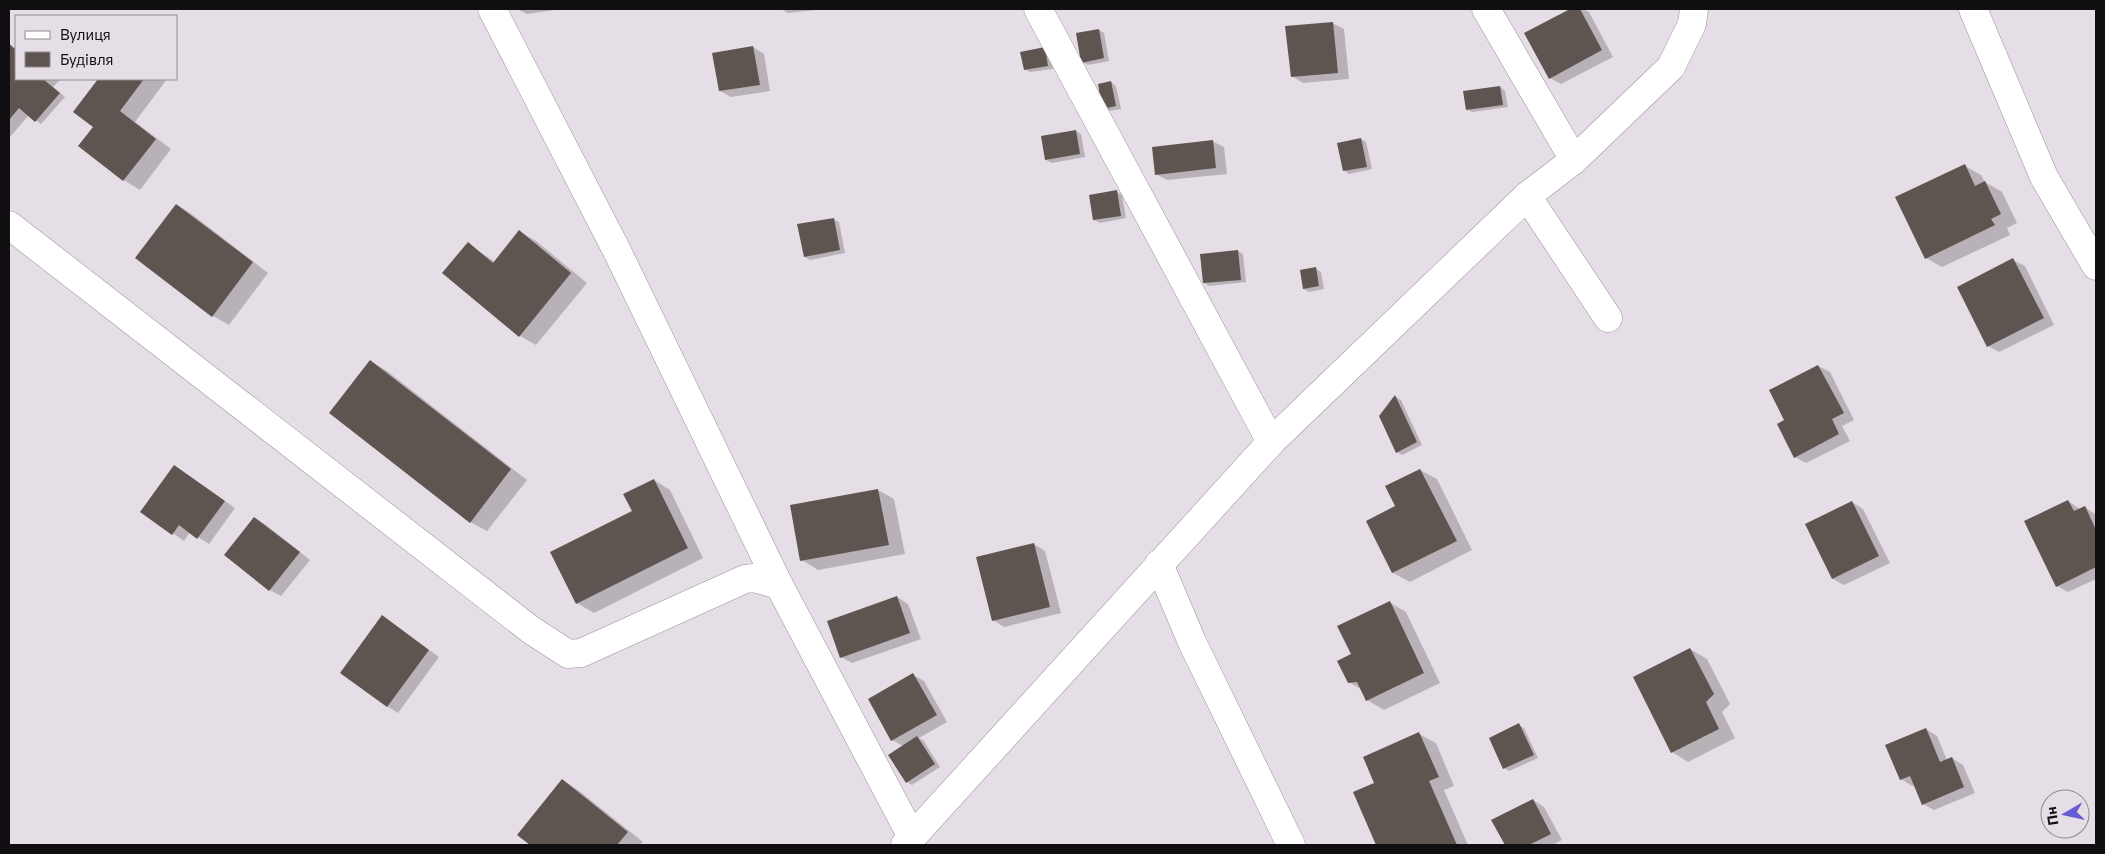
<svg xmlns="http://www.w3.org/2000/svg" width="2105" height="854" font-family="Commissioner,sans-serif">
  <rect width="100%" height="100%" fill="#e6dee7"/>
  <g fill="#0003">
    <path d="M517,9h45l-35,5z"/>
    <path d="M782,9h35v1l-30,3z"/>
    <path d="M1572,9h11l6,3 24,45 -52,27 -11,-6 -24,-45z"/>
    <path d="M1332,23l12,6 5,50 -46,4 -11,-7z"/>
    <path d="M1099,30l5,3 5,28 -21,4 -6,-3z"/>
    <path d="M9,43l7,6v30h45l-8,8 12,10 -24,27 -12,-9 -19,22 -1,-1z"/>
    <path d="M753,47l11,7 6,37 -39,6 -11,-6z"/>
    <path d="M1051,52l2,17 -23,3 -5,-3 -3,-16z"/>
    <path d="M100,79h67l-32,43 36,27 -31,41 -16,-10 -44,-34 14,-19 -20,-15z"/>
    <path d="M1111,82l5,4 5,23 -12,2 -6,-3z"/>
    <path d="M1500,87l5,4 3,16 -36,5 -5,-3z"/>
    <path d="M1076,131l5,3 4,23 -33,6 -6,-3z"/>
    <path d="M1361,139l5,3 6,27 -23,5 -5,-4z"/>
    <path d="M1212,141l12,6 3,27 -60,6 -11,-6z"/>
    <path d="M1965,166l16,9 4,7 17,10 15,31 -10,5 3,7 -68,32 -16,-9z"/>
    <path d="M1117,192l5,3 4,23 -26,5 -6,-3z"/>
    <path d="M177,205l16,10 75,58 -39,52 -16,-9z"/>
    <path d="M833,219l6,3 6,31 -35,7 -5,-3z"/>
    <path d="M520,232l16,9 51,42 -51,62 -16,-9 -76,-63 24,-29 27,18z"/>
    <path d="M1238,251l5,3 3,28 -37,4 -5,-3z"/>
    <path d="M2013,260l12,6 29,59 -55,27 -11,-6z"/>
    <path d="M1316,269l5,3 3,17 -15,3 -5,-3z"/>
    <path d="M370,361l17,10 140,109 -40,51 -17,-9z"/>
    <path d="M1818,366l12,6 24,48 -12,6 8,15 -44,22 -11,-6 -9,-37z"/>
    <path d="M1396,397l5,3 21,45 -20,10 -5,-3z"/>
    <path d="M175,466l60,42 -26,36 -19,-12 -6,9 -42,-29z"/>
    <path d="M1420,470l17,9 35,71 -62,32 -17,-9 -25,-51 29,-15z"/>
    <path d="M654,480l16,10 33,68 -109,55 -17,-10z"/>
    <path d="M878,490l16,9 11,55 -87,16 -16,-10z"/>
    <path d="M2068,501l12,8 5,-2 11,8v64l-28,13 -11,-6z"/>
    <path d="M1852,502l11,7 27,54 -46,22 -11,-6 -27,-54z"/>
    <path d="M255,518l11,7 44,35 -29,36 -11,-6 -44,-35z"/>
    <path d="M1034,544l11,7 16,62 -57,14 -11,-7z"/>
    <path d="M897,597l11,7 13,35 -69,24 -11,-6z"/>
    <path d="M1389,602l17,10 34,71 -56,27 -17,-10 -5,-10 -13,-8 4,-27z"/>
    <path d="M383,617l56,40 -41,56 -11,-7z"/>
    <path d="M1690,649l17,10 23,45 -8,8 13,26 -47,24 -16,-10 -38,-74z"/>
    <path d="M913,675l11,6 23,41 -28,16 4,2 17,27 -28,18 -5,-3 -4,-36 -11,-6z"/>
    <path d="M1519,725l5,3 14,30 -29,13 -5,-3z"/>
    <path d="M1926,729l11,7 10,24 5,-2 11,7 12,28 -41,17 -11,-6 -8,-19 -3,1 -11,-7z"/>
    <path d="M1419,734l17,9 18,43 -10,4 24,55h-90l-23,-52 21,-9z"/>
    <path d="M562,780l16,10 65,52 -3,3h-108l-13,-10z"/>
    <path d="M1533,800l11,7 18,33 -10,5h-46l-13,-25z"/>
  </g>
  <g fill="#5e5450">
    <path d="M1570,9h10l22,41 -53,29 -25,-46z"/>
    <path d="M1333,22l5,51 -47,4 -6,-51z"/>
    <path d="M1099,29l5,29 -23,5 -5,-30z"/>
    <path d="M9,44l7,6v29h27l17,14 -25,29 -16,-14 -10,12z"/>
    <path d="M753,46l7,39 -41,6 -7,-38z"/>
    <path d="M1045,47l3,19 -24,4 -4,-18z"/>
    <path d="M98,79h46l-24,32 36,28 -33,42 -45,-35 15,-19 -20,-15z"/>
    <path d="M1111,81l5,25 -14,3 -4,-25z"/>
    <path d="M1500,86l3,19 -37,5 -3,-19z"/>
    <path d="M1076,130l4,24 -35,6 -4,-24z"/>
    <path d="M1361,138l6,29 -24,4 -6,-28z"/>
    <path d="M1213,140l3,28 -61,7 -3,-28z"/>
    <path d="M1965,164l10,22 10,-5 16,33 -10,5 4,6 -70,34 -30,-62z"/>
    <path d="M1117,190l4,26 -28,4 -4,-25z"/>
    <path d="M176,204l77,58 -41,55 -77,-59z"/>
    <path d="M834,218l6,32 -36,7 -7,-33z"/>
    <path d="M519,230l52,43 -52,64 -77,-64 26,-31 25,21z"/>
    <path d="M1238,250l3,30 -38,3 -3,-29z"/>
    <path d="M2013,258l31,60 -57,29 -30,-60z"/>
    <path d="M1316,267l3,19 -16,3 -3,-19z"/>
    <path d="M370,360l141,109 -41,54 -141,-110z"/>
    <path d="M1818,365l26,48 -12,6 7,15 -45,24 -17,-34 7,-4 -15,-30z"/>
    <path d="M1395,395l22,47 -21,11 -17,-37z"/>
    <path d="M174,465l51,36 -28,38 -18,-14 -7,10 -32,-23z"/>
    <path d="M1420,469l37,72 -65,32 -26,-52 29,-15 -10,-20z"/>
    <path d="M654,479l34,69 -112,56 -26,-52 82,-41 -9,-17z"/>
    <path d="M878,489l11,56 -89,16 -10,-56z"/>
    <path d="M2068,500l6,11 11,-5 11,24v37l-40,20 -32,-66z"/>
    <path d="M1852,501l27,55 -47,23 -27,-55z"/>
    <path d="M254,517l46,35 -31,39 -45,-36z"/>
    <path d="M1034,543l16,64 -58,14 -16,-64z"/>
    <path d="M897,596l13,37 -70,25 -13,-37z"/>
    <path d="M1390,601l34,72 -58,28 -9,-19 -9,1 -11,-22 14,-7 -14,-28z"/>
    <path d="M382,615l47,35 -42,57 -47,-34z"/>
    <path d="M1690,648l24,46 -8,8 13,27 -48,24 -38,-76z"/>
    <path d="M913,673l24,42 -46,26 -23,-42z"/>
    <path d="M1519,723l15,32 -31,14 -14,-31z"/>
    <path d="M1926,728l14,34 12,-5 12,30 -42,18 -12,-29 -10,4 -15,-35z"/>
    <path d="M1419,732l20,45 -10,4 28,64h-81l-23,-53 21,-9 -11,-26z"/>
    <path d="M917,736l18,28 -29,19 -18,-28z"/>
    <path d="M562,779l66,53 -11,13h-87l-13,-10z"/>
    <path d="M1533,799l18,35 -22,11h-24l-14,-25z"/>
  </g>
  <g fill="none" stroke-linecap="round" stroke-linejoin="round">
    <g stroke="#9a929a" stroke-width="29">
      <g id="minor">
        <path d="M492,9l124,240 163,336 133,252"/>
        <path d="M1038,9l233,433"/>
        <path d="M1486,9l88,151"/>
        <path d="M1973,9l71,168 52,89"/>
        <path d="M1527,196l81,122"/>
        <path d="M9,225l522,405 37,24 13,-1 164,-74 9,-1 25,7"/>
        <path d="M1159,564l33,78 99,203"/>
        <path d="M905,845l366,-403 256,-246 47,-36 97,-93 21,-43 2,-15"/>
      </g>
    </g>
    <use href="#minor" stroke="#fff" stroke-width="28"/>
  </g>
  <rect width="2105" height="854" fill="none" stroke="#110e11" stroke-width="20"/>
  <rect x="15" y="15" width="162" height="65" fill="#e6dee7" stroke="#918b91"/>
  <rect x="25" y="31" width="25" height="8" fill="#ffffff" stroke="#918b91"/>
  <text x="60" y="40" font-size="15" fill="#110e11">Вулиця</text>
  <rect x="25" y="52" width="25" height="15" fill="#5e5450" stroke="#918b91"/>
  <text x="60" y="65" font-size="15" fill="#110e11">Будівля</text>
  <g transform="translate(2065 814) rotate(261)"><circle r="24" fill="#e6dee7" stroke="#918b91"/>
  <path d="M0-4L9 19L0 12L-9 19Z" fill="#655bd4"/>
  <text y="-8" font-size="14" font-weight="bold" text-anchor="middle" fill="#110e11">Пн</text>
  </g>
</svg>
